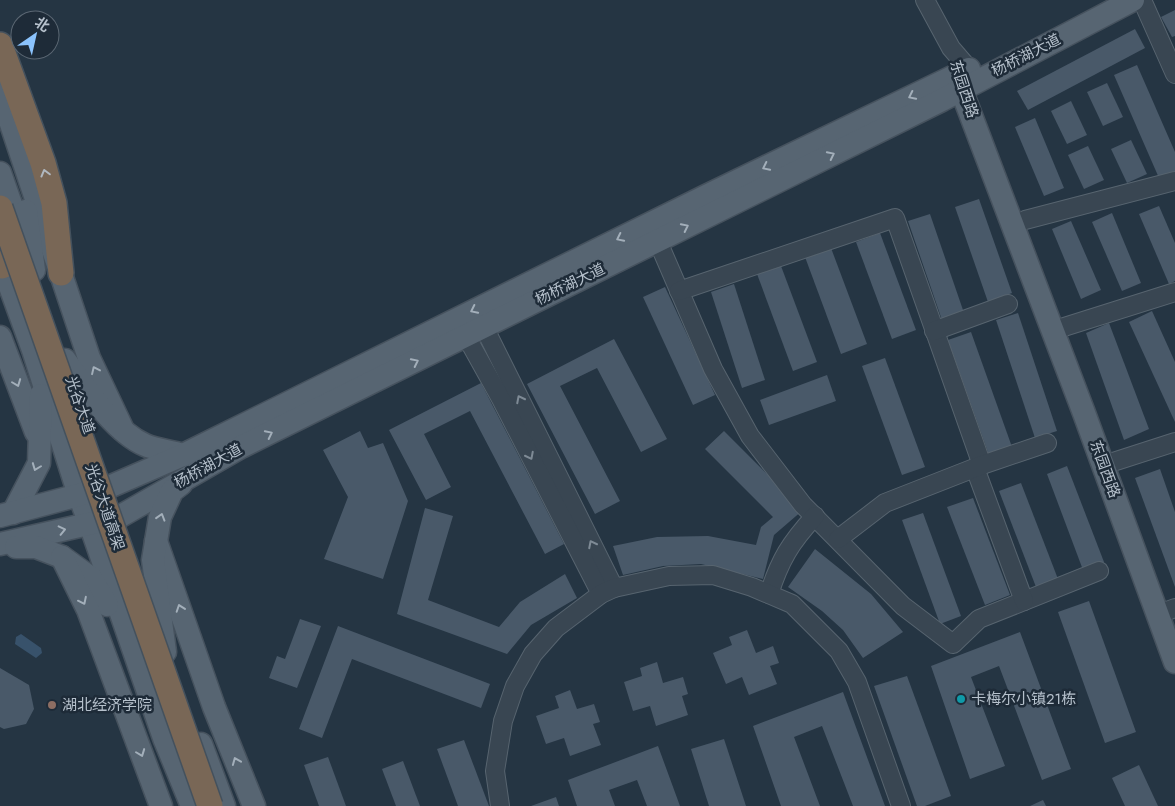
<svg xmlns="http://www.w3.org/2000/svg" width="1175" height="806" font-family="Jost,'Noto Sans SC',sans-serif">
  <rect width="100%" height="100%" fill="#253543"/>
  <path fill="#38526b" d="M21,634l20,14 1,5 -6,5 -21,-14 1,-7z"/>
  <g fill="#495969">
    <path d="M1175,10v26l-3,1 -11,-20z"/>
    <path d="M1135,29l10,19 -117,62 -11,-19z"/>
    <path d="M1137,65l38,87v19l-16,7 -45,-103z"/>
    <path d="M1107,83l16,34 -20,9 -16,-34z"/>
    <path d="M1071,101l16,34 -20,9 -16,-33z"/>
    <path d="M1035,118l29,70 -20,8 -29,-69z"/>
    <path d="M1131,140l16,34 -20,9 -16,-34z"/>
    <path d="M1088,146l16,34 -20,9 -16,-34z"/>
    <path d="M979,199l33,94 -24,9 -33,-95z"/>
    <path d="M1159,206l16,37v38l-6,3 -30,-70z"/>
    <path d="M1112,213l29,70 -19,8 -30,-69z"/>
    <path d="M930,214l34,99 -22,7 -34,-99z"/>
    <path d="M1071,221l30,69 -20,9 -29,-70z"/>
    <path d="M880,233l36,97 -24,9 -36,-97z"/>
    <path d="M831,248l36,96 -26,10 -36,-97z"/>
    <path d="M781,266l36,96 -24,9 -36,-97z"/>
    <path d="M734,284l31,96 -23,8 -31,-96z"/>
    <path d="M665,287l50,108 -22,10 -50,-108z"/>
    <path d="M1152,311l23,51v60l-46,-100z"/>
    <path d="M1018,313l39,118 -22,7 -39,-118z"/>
    <path d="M1109,323l40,106 -25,11 -38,-107z"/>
    <path d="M971,332l41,115 -23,8 -41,-115z"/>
    <path d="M614,339l53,100 -26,13 -44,-84 -37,18 60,115 -25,13 -68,-130z"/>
    <path d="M885,358l40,109 -23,8 -40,-109z"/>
    <path d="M827,375l9,26 -67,24 -9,-25z"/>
    <path d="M481,383l83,161 -19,10 -75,-143 -46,23 27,53 -25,13 -37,-70z"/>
    <path d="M360,431l8,17 15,-5 25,58 -25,78 -59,-20 24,-62 -25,-47z"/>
    <path d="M724,431l79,79 -29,25 -11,44 -62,-15 -38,2 -40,9 -10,-29 44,-9 51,-1 48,9 5,-18 12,-10 -68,-68z"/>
    <path d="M1067,466l37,96 -21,8 -36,-96z"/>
    <path d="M1160,469l15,43v75l-40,-109z"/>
    <path d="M1021,483l37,96 -22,8 -37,-96z"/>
    <path d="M973,498l37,97 -25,10 -38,-98z"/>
    <path d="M425,508l28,8 -25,84 71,27 21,-25 45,-28 12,24 -46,27 -24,29 -110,-40z"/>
    <path d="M923,513l38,103 -21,8 -38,-104z"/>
    <path d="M815,549l56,45 32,38 -40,26 -20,-28 -21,-19 -34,-24z"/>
    <path d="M1089,601l47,131 -31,11 -47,-131z"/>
    <path d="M300,619l21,7 -24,62 -28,-10 8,-22 8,3z"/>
    <path d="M338,626l152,58 -9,24 -129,-49 -30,79 -23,-9z"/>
    <path d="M747,630l9,23 17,-7 6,17 -9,3 7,18 -28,11 -7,-18 -16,7 -13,-31 19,-8 -3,-8z"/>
    <path d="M1020,632l51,137 -29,11 -43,-114 -28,11 34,89 -35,13 -39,-113z"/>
    <path d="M657,662l6,21 20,-6 5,17 -6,2 6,19 -32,11 -6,-20 -17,5 -9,-29 18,-6 -2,-8z"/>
    <path d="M0,668l29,17 5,24 -8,15 -22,5 -4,-2z"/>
    <path d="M907,676l44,120 -26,10h-8l-43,-120z"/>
    <path d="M570,690l7,19 17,-5 6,18 -7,2 8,21 -31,11 -6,-18 -18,6 -10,-28 23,-8 -4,-12z"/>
    <path d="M843,692l42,114h-32l-31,-80 -28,11 26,69h-39l-28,-80z"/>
    <path d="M724,739l22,67h-37l-18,-57z"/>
    <path d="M464,740l25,66h-31l-21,-57z"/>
    <path d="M658,746l22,60h-33l-10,-26 -28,10 6,16h-38l-9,-26z"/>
    <path d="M328,757l18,49h-27l-15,-41z"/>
    <path d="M403,761l17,45h-24l-14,-37z"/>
    <path d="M1139,765l19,41h-33l-13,-28z"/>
    <path d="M556,797l3,9h-28z"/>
    <path d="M1043,800l3,6h-16z"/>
  </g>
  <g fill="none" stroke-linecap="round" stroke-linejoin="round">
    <g stroke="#57646f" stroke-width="20">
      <g id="minor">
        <path d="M925,0l26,48 18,21 5,11"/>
        <path d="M1142,0l33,74"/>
        <path d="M1025,220l150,-39"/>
        <path d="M653,230l60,139 37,67 53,69 100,101 50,38 26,-25 120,-48"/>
        <path d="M679,291l216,-73 87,247"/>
        <path d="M484,327l130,261"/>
        <path d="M1064,327l111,-35"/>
        <path d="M934,331l74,-27"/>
        <path d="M466,336l35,63 100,195"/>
        <path d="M1113,462l62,-20"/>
        <path d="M975,468l49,133"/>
        <path d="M838,539l47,-36 97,-38 65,-22"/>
        <path d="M769,594c11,-34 21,-51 46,-78"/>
        <path d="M1167,611l8,-3"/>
        <path d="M500,806l-5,-35 8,-50 12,-35 18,-32 23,-26 45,-34 13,-6 55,-12 44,-1 39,12 40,17 47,47 18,31 44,124"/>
      </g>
    </g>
    <g stroke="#46525e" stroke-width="25">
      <g id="major">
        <path d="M956,76l128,337 91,249"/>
        <path d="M0,91l89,267 34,72"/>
        <path d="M0,173l20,57"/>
        <path d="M26,211l8,59"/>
        <path d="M0,259l33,91 46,145 11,29 74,214 28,68"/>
        <path d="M0,337l36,95"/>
        <path d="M65,360c20,27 48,71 80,85 11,5 26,6 38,10"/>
        <path d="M13,513l26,-50 2,-68"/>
        <path d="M0,516l109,-29 74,-32 523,-259 263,-127"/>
        <path d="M156,541l58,166 40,99"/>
        <path d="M0,544l119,-27 122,-70 701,-347 191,-100"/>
        <path d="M16,547h20l26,10 29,21 16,27"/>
        <path d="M62,557l26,53 73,196"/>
        <path d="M165,652l-12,-92 7,-43 12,-26 9,-7"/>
        <path d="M201,744l23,62"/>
      </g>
    </g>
    <g stroke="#44515d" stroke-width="28">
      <g id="highway">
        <path d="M0,45l43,118 11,40 7,70"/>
        <path d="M0,261l2,5"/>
      </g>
    </g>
    <use href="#minor" stroke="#394652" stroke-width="18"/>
    <use href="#major" stroke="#576572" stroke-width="22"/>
    <use href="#highway" stroke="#796756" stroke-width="25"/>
    <g stroke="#44515d" stroke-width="28" stroke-linecap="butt">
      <path id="highway-bridge" d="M0,208l210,598"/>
    </g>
    <use href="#highway-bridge" stroke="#796756" stroke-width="25"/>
  </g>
  <defs><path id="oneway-chevron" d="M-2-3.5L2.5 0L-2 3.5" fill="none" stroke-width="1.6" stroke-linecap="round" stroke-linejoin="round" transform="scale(1.25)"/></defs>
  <g stroke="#a3afba">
    <use href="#oneway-chevron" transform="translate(912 96) rotate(154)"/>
    <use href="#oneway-chevron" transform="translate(831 155) rotate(-26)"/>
    <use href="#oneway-chevron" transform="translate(766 167) rotate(154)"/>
    <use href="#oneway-chevron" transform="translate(685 227) rotate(-26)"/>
    <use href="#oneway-chevron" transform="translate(620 238) rotate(154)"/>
    <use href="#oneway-chevron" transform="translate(474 310) rotate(154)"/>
    <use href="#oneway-chevron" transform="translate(415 362) rotate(-26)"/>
    <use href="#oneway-chevron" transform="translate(95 370) rotate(-115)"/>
    <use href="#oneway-chevron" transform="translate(17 383) rotate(69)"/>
    <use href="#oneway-chevron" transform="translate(269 434) rotate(-26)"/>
    <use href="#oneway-chevron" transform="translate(36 467) rotate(111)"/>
    <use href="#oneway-chevron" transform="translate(161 517) rotate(-73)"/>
    <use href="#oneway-chevron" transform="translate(62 530) rotate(-13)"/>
    <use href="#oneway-chevron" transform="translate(83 601) rotate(64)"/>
    <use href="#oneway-chevron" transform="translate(180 608) rotate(-109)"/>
    <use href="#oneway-chevron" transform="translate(141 753) rotate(69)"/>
    <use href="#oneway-chevron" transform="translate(236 761) rotate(-112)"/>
  </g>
  <use stroke="#b0b8c0" href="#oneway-chevron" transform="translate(45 173) rotate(-105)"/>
  <g stroke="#7e8a95">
    <use href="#oneway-chevron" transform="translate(520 399) rotate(-117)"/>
    <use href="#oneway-chevron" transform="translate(530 456) rotate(63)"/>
    <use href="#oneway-chevron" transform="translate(592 544) rotate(-117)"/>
  </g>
  <circle fill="#0f9aa8" stroke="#1e2b38" stroke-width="2" cx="961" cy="699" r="5"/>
  <circle fill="#8d6e63" stroke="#1e2b38" stroke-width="2" cx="52" cy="705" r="5"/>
  <g text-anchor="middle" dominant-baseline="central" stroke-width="5" stroke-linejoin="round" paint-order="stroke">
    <g font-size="15" fill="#b6c1cc" stroke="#1e2b38">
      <text transform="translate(1026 55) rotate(-27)">杨桥湖大道</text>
      <text transform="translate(964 89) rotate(72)">东园西路</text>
      <text transform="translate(570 284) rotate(-26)">杨桥湖大道</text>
      <text transform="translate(80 405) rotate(71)">光谷大道</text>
      <text transform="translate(208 466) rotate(-29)">杨桥湖大道</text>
      <text transform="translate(1105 469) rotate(70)">东园西路</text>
      <text transform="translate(105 507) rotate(71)">光谷大道高架</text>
    </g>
    <g font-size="15" fill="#b6c1cc" stroke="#1e2b38" text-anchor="start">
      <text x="971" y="699">卡梅尔小镇21栋</text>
      <text x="62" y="705">湖北经济学院</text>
    </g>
  </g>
  <g transform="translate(35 35) rotate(34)"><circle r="24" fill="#1e2b38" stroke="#5b6773"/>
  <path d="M0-4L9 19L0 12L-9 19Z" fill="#8bc3fd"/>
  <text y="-8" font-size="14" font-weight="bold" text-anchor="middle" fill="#b6c1cc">北</text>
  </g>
</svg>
